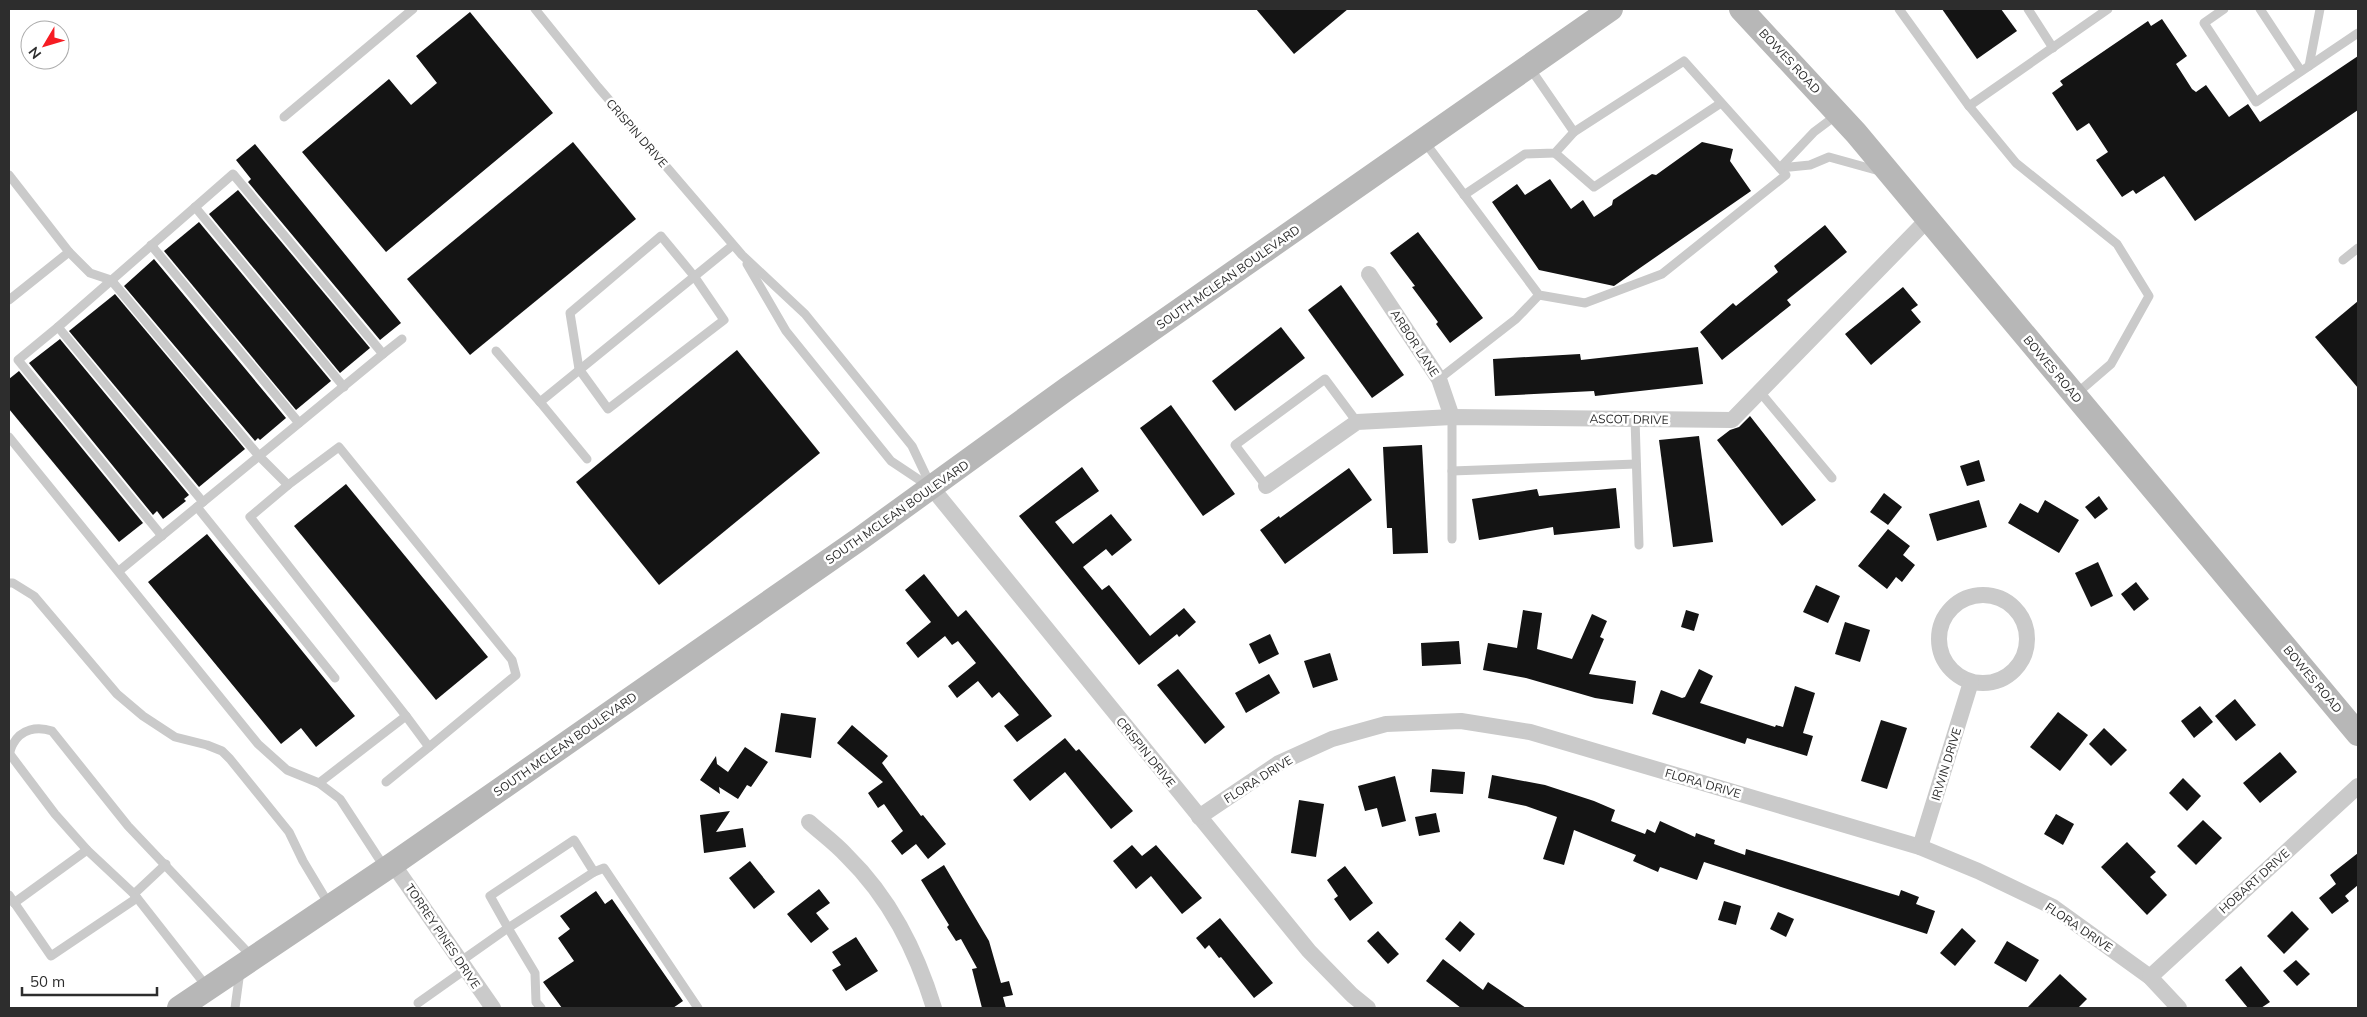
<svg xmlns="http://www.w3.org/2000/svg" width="2367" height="1017" font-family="Mulish,sans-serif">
  <rect width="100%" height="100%" fill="#fff"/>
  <g fill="#141414">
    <path d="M1256,9h92l-54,45z"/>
    <path d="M1942,9h59l16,22 -40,28z"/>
    <path d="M470,12l83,101 -167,139 -84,-100 87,-73 22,26 26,-22 -21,-27z"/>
    <path d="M2162,19l25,37 -11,8 16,25 4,3 10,-7 23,32 19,-13 12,18 98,-66v54l-163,111 -31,-45 -28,18 -3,-4 -11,7 -26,-37 12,-8 -19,-29 -12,8 -25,-38 11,-8 -3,-4 88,-60 3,5z"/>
    <path d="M573,142l63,77 -166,136 -63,-76z"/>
    <path d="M1702,142l31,7 -3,12 21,30 -137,95 -75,-16 -47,-68 25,-18 8,11 25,-16 21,30 12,-9 11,17 18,-12 1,-5 39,-26 4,1z"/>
    <path d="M255,144l146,179 -21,17 -132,-158 3,-3 -15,-19z"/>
    <path d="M238,190l132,158 -30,25 -131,-159z"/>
    <path d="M199,222l132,159 -35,29 -132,-159z"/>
    <path d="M1825,225l22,27 -60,48 4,5 -69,55 -22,-28 33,-29 3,3 42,-34 -4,-6z"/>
    <path d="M1418,232l65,86 -33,25 -14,-19 2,-2 -26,-35 3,-1 -25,-33z"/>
    <path d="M154,259l132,159 -26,22 -2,-2 -3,3 -131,-155z"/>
    <path d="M1341,285l63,90 -32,23 -64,-88z"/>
    <path d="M1903,287l15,18 -7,5 10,12 -50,43 -26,-31z"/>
    <path d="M115,294l130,155 -46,38 -130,-156z"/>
    <path d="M2358,301v87l-43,-51z"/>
    <path d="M1281,327l24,31 -70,53 -23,-30z"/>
    <path d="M60,339l129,156 -5,4 2,2 -23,18 -6,-8 -4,4 -124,-152z"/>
    <path d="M1698,347l5,37 -108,12 -1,-5 -99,5 -2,-37 87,-5 1,6z"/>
    <path d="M737,350l83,103 -161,132 -83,-103z"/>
    <path d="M19,371l124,152 -24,19 -110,-133v-30z"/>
    <path d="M1171,405l64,89 -32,22 -63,-88z"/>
    <path d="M1750,416l66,84 -34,26 -65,-86 13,-10 9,-3z"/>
    <path d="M1699,436l14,106 -40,5 -14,-107z"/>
    <path d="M1422,445l6,108 -35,1 -1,-26h-5l-4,-81z"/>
    <path d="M1979,460l6,21 -18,5 -7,-20z"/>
    <path d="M1082,467l17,24 -44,31 18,22 38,-30 21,26 -20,16 -6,-7 -23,18 19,23 7,-5 41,51 34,-28 12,14 -17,15 -2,-3 -38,31 -120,-149z"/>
    <path d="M1349,468l23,32 -87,64 -25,-34 19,-14 1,2z"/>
    <path d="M346,484l142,173 -52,43 -142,-174z"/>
    <path d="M1616,488l4,40 -66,7 -1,-8 -74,13 -7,-41 65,-10 2,7z"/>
    <path d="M1884,493l18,14 -14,18 -18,-13z"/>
    <path d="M2099,496l9,13 -13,10 -10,-12z"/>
    <path d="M1979,500l8,27 -50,14 -8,-27z"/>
    <path d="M2045,500l34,20 -20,33 -51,-30 12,-20 18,10z"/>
    <path d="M1888,529l22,17 -7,9 12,10 -13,17 -6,-5 -9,12 -29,-23z"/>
    <path d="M207,534l148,182 -39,31 -15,-19 -20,16 -133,-162z"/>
    <path d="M2098,562l15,34 -22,11 -16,-34z"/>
    <path d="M924,574l34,43 8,-7 86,106 -35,26 -13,-16 15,-11 -20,-23 -7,6 -14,-17 -21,17 -9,-12 28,-23 -18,-22 -6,4 -7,-9 -27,22 -12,-15 25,-21 -26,-32z"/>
    <path d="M2136,582l13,17 -15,12 -13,-17z"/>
    <path d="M1816,585l24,11 -12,27 -25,-11z"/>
    <path d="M1523,610l19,3 -5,36 35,10 20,-45 15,7 -7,16 4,2 -15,35 47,7 -3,23 -38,-6 -69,-20 -43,-8 5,-27 29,5z"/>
    <path d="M1686,610l13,4 -5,17 -13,-4z"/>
    <path d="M1845,622l25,8 -10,32 -25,-8z"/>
    <path d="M1270,634l9,20 -20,10 -10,-20z"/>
    <path d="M1459,641l2,23 -39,2 -1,-23z"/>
    <path d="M1330,653l8,27 -25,8 -9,-27z"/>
    <path d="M1178,669l47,58 -20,17 -48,-59z"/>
    <path d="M1699,669l14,7 -13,27 75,24 1,-2 7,2 12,-41 20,7 -12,40 10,3 -6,20 -60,-18 -2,6 -93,-30 9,-24 21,8 3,-1z"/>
    <path d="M1269,674l11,19 -34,20 -11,-20z"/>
    <path d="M2235,699l21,26 -20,16 -21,-25z"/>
    <path d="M2200,706l13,16 -19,16 -13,-17z"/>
    <path d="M2058,712l30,23 -28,36 -30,-24z"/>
    <path d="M781,713l35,5 -5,40 -36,-6z"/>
    <path d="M1881,720l26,8 -20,61 -26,-8z"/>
    <path d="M852,725l36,31 -6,7 39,53 2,-1 23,29 -18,15 -12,-15 -14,11 -11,-14 12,-10 -19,-27 -6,4 -10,-15 15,-11 -46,-39z"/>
    <path d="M2104,728l23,22 -16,16 -22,-22z"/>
    <path d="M1065,738l11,13 3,-2 54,62 -22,18 -46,-57 -35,29 -17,-21z"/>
    <path d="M745,747l23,15 -17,25 -4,-2 -9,14 -19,-12 1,7 -20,-14 16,-24 1,8 11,8z"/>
    <path d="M2280,752l17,20 -37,31 -17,-20z"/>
    <path d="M1432,769l33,3 -2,22 -33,-2z"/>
    <path d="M1492,775l53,10 49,16 21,9 -4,11 34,13 2,-5 8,4 5,-12 35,16 1,-4 19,7 -1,4 31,11 1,-6 153,47 2,-6 18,7 -3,7 19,7 -8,23 -223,-72 -7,18 -37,-13 -2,5 -25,-11 3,-6 -62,-25 -10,35 -21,-6 14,-42 -31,-11 -38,-8z"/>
    <path d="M1395,776l11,45 -24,6 -5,-19 -12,3 -7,-25z"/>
    <path d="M2183,778l18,18 -14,15 -18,-18z"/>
    <path d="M1299,800l25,4 -8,53 -25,-4z"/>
    <path d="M730,811l-14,21 27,-4 3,19 -42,6 -4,-38z"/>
    <path d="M1436,813l4,19 -21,4 -4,-19z"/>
    <path d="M2056,814l18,10 -11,21 -19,-11z"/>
    <path d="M2203,820l19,18 -26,27 -19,-19z"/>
    <path d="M2127,842l29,30 -6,5 17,18 -20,20 -46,-48z"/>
    <path d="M1132,845l10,11 14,-11 46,53 -20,16 -31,-38 -15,13 -23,-28z"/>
    <path d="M2358,853v32l-13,11 4,5 -17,13 -13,-16 17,-14 -6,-9z"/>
    <path d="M750,861l25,31 -21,17 -25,-31z"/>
    <path d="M944,865l45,76 12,42 8,-2 4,14 -10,2 3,11h-24l-10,-39 5,-1 -16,-29 -5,2 -9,-14 2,-2 -28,-45z"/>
    <path d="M1345,866l28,37 -23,18 -16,-22 4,-3 -11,-16z"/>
    <path d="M819,889l11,14 -14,10 13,16 -18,14 -24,-29z"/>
    <path d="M596,891l9,13 7,-5 71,102 -10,7h-111l-19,-26 31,-21 -16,-23 12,-9 -10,-13z"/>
    <path d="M1724,901l17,5 -5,19 -18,-5z"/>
    <path d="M2292,911l17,18 -25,25 -17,-18z"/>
    <path d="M1778,912l16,7 -8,18 -16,-8z"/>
    <path d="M1220,918l53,65 -19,15 -33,-41 -2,1 -10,-13 -4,4 -9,-11z"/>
    <path d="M1460,921l15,13 -15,18 -15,-13z"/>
    <path d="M1962,928l14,13 -21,25 -15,-13z"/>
    <path d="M1378,931l21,23 -11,10 -21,-23z"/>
    <path d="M856,937l22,34 -32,20 -14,-21 9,-5 -9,-13z"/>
    <path d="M2007,941l32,19 -13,22 -32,-19z"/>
    <path d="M1443,959l40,31 5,-8 38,26h-65l-35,-27z"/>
    <path d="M2296,960l14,14 -13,12 -14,-15z"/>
    <path d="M2241,966l29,36 -9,6h-13l-23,-28z"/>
    <path d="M2060,974l27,25 -9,9h-51z"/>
  </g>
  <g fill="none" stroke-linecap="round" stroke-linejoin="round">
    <g stroke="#cacaca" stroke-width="9">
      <path d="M535,9l63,78 144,168 63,59 107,132 19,40"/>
      <path d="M1899,9l70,97"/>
      <path d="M2028,9l25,39"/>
      <path d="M2224,9l-20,14 52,79 53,-36 11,-57"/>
      <path d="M2260,9l41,62"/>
      <path d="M2309,66l49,-33"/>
      <path d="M284,117l129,-108"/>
      <path d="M1424,141l115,154 46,8 77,-29 124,-99 -102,-114 -110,71 -44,-64"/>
      <path d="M1555,153l39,34 127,-84"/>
      <path d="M1780,168l30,-3 19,-8 54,15"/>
      <path d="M1780,168l34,-36 24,-18"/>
      <path d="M9,175l60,77 -60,48"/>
      <path d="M1464,195l61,-41 30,-1 19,-21"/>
      <path d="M195,207l149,180"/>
      <path d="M661,236l33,40 30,44 -116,89 -29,-40 -9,-56z"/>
      <path d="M151,245l148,178"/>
      <path d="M69,252l21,21 21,7 148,176 -140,115"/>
      <path d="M2343,260l15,-12"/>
      <path d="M747,264l39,67 105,130 39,26"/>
      <path d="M58,327l-40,33 144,176"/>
      <path d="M496,351l44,51 193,-157"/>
      <path d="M383,354l19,-15"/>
      <path d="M1439,379l77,-60 23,-24"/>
      <path d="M1760,392l72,86"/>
      <path d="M2075,395l36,-31 38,-68 -32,-52 -101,-81 -47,-57 139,-97"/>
      <path d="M540,402l47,57"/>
      <path d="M1452,417v122"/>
      <path d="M1635,419l4,126"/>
      <path d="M9,437l249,307 29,26 32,13 21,16 45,69"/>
      <path d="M1452,471l184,-7"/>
      <path d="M1266,486l-31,-41 90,-66 32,43"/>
      <path d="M203,502l-145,-175 175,-153 150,180 -124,102 29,29"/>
      <path d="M197,507l138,171"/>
      <path d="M9,583h4l21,13 83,98 26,22 32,21 32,8 15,6 8,8 59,73 14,29 27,45"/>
      <path d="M406,716l-156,-199 38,-32 51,-38 173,213 4,15 -87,72"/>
      <path d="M9,753l46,61 32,36 47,44 73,93"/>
      <path d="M9,755c1,-3 2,-8 4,-11 8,-15 24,-18 39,-13l76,95 125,132"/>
      <path d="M319,783l87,-67 23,31 -43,35"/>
      <path d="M134,894l32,-30"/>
      <path d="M9,895l42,61 86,-58"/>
      <path d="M14,903l73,-53"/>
      <path d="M461,961l47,-33 -18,-32 84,-56 20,32 10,-4 94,140"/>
      <path d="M418,1003l48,-34"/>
      <path d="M235,1008l5,-37"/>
      <path d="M541,1008l-5,-6 -1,-29 -27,-45 86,-56"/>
    </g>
    <g stroke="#cacaca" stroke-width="16">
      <path d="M1369,274l70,105 13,38"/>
      <path d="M1266,486l91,-64 95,-5 280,3 196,-201"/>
      <path d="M932,488l377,463 43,44 16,13"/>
      <circle cx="1983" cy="639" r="44"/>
      <path d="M1199,817l80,-54 53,-24 54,-15 75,-3 69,11 390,115 58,24 75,36 97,70 29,31"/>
      <path d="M809,822c12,11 26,21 37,33 44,43 70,95 88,153"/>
      <path d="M1920,847l51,-165"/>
      <path d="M393,864l100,144"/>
      <path d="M2150,977l208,-191"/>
    </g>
    <g stroke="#b7b7b7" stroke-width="24">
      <path d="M1741,9l115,124 502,601"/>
      <path d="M179,1008l214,-144 468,-326 207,-150 543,-379"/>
    </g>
  </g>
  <g text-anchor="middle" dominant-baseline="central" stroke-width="5" stroke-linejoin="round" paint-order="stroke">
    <g font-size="12" fill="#2d2d2d" stroke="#fff">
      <text transform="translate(1790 61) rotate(47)">BOWES ROAD</text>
      <text transform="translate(637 133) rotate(49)">CRISPIN DRIVE</text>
      <text transform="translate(1228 277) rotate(-35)">SOUTH MCLEAN BOULEVARD</text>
      <text transform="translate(1415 343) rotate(57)">ARBOR LANE</text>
      <text transform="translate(2053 369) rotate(50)">BOWES ROAD</text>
      <text transform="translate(1629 419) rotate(1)">ASCOT DRIVE</text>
      <text transform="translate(897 512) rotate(-35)">SOUTH MCLEAN BOULEVARD</text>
      <text transform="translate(2313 679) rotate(50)">BOWES ROAD</text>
      <text transform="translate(565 744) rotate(-35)">SOUTH MCLEAN BOULEVARD</text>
      <text transform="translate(1146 752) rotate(51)">CRISPIN DRIVE</text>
      <text transform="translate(1946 764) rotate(-73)">IRWIN DRIVE</text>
      <text transform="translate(1258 779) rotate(-32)">FLORA DRIVE</text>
      <text transform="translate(1703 783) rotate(16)">FLORA DRIVE</text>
      <text transform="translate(2254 881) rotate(-42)">HOBART DRIVE</text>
      <text transform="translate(2079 927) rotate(34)">FLORA DRIVE</text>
      <text transform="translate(443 936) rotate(56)">TORREY PINES DRIVE</text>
    </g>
  </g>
  <rect width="2367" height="1017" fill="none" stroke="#2d2d2d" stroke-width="20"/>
  <g transform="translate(45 45) rotate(232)"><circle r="24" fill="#ffffff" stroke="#ababab"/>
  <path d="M0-4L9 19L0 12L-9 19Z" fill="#f61c23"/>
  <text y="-8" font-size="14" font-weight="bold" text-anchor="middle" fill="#2d2d2d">N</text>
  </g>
  <path d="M22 987v8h135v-8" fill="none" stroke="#2d2d2d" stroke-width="2.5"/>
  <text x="30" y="987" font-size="15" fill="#2d2d2d" stroke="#ffffff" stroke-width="4" paint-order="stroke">50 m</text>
</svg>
